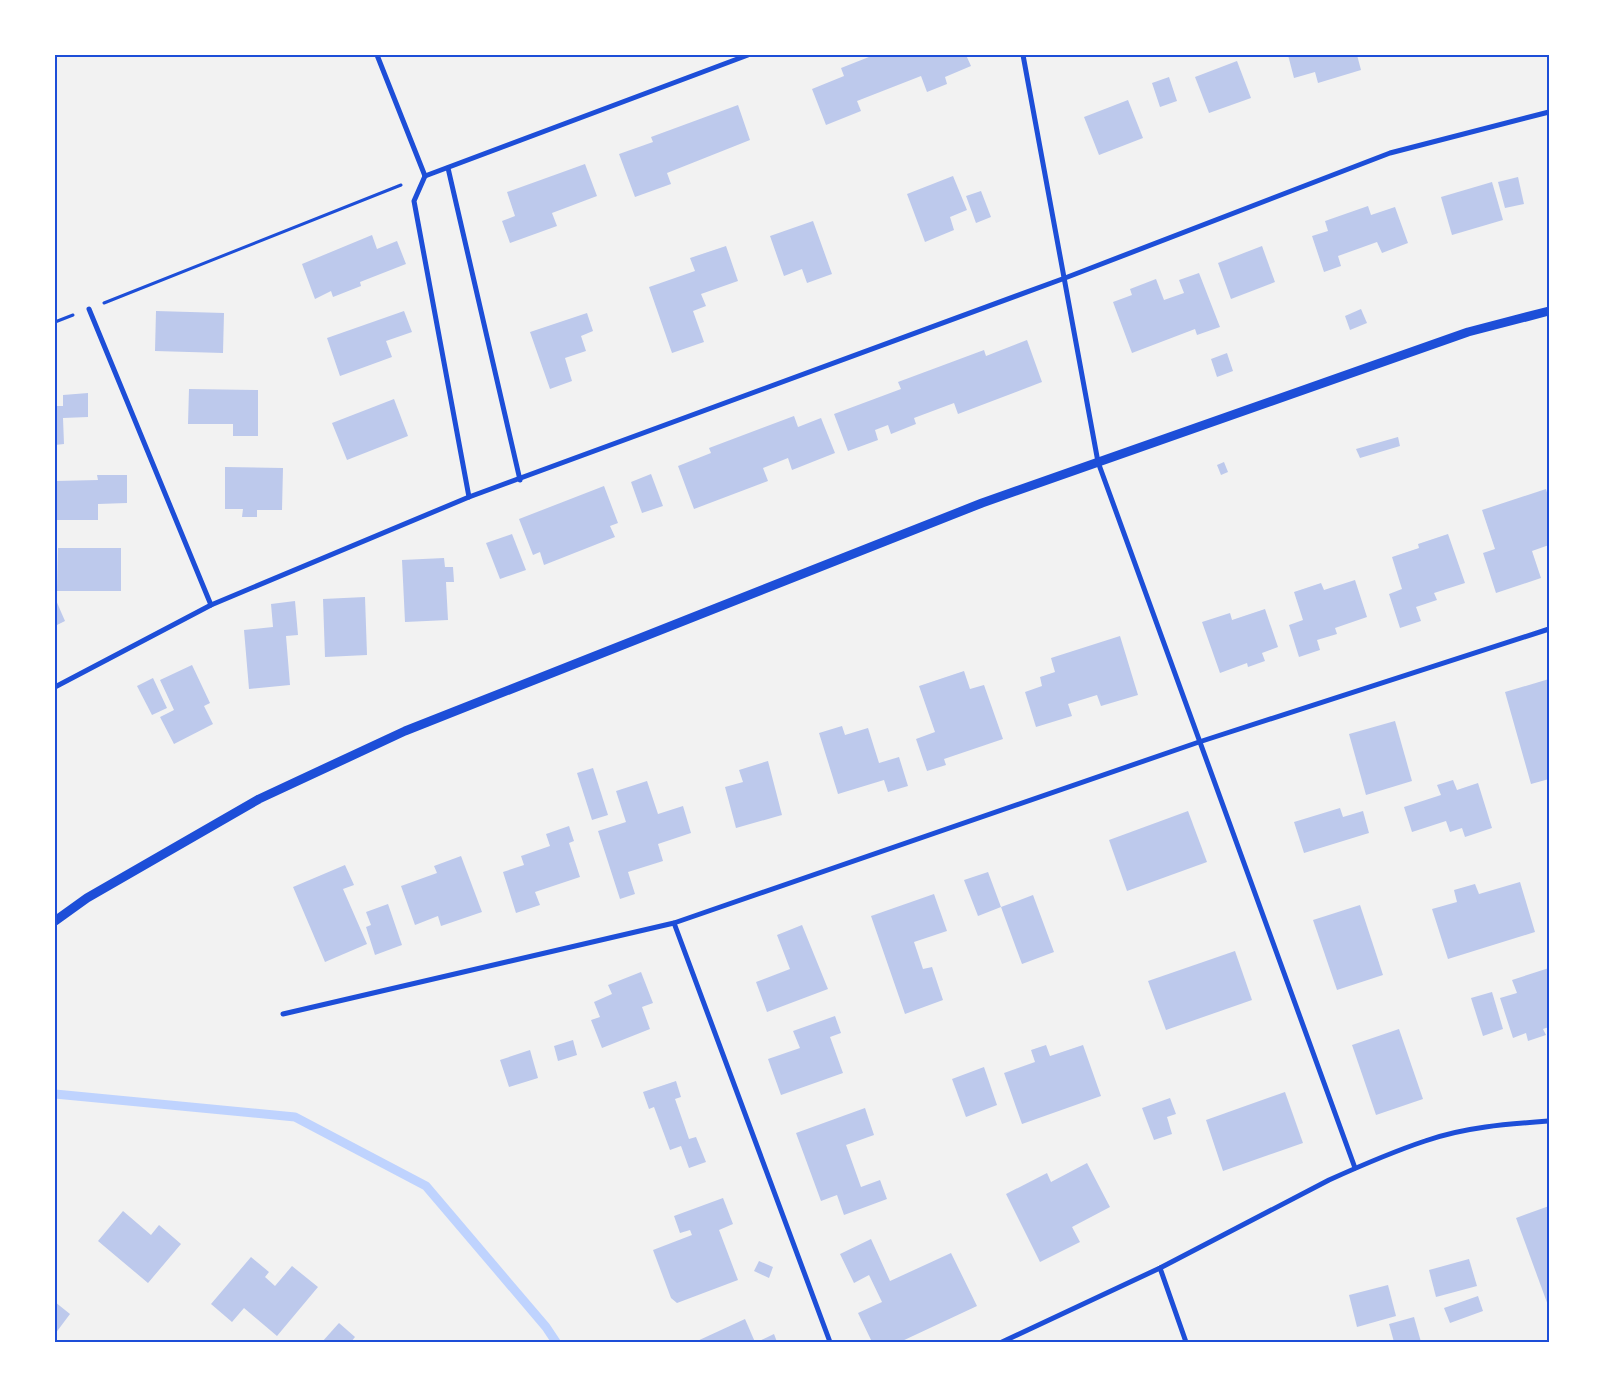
<svg xmlns="http://www.w3.org/2000/svg" width="1604" height="1397" font-family="'PT Sans Narrow',sans-serif">
  <rect width="100%" height="100%" fill="#f2f2f2"/>
  <g fill="none" stroke-linecap="round" stroke-linejoin="round">
    <path stroke="#bfd3fe" stroke-width="9" d="M55,1094l240,23 131,69 120,141 10,15"/>
  </g>
  <g fill="#bdc9ec">
    <path d="M874,55h92l5,11 -26,11 2,7 -20,8 -6,-16 -64,25 4,10 -35,14 -14,-36 32,-13 -3,-8z"/>
    <path d="M1288,55h69l4,15 -43,13 -3,-11 -21,6z"/>
    <path d="M1237,61l14,37 -42,15 -14,-36z"/>
    <path d="M1169,77l8,24 -17,6 -8,-24z"/>
    <path d="M1128,100l15,38 -44,17 -15,-38z"/>
    <path d="M738,105l12,35 -83,33 4,11 -36,13 -16,-43 34,-12 -2,-5z"/>
    <path d="M585,164l12,32 -45,17 5,13 -47,17 -8,-22 13,-5 -8,-24z"/>
    <path d="M953,176l14,34 -17,7 4,13 -29,12 -18,-48z"/>
    <path d="M1518,177l6,27 -19,4 -7,-26z"/>
    <path d="M1492,182l11,38 -51,15 -11,-38z"/>
    <path d="M981,191l10,26 -15,6 -10,-27z"/>
    <path d="M1368,206l3,9 24,-8 13,36 -26,10 -5,-11 -39,14 3,10 -17,6 -12,-36 16,-5 -3,-10z"/>
    <path d="M813,221l19,53 -25,9 -5,-14 -18,7 -14,-40z"/>
    <path d="M372,235l5,14 20,-8 9,23 -46,18 1,4 -28,11 -2,-6 -16,8 -13,-35z"/>
    <path d="M726,246l12,35 -37,13 5,12 -13,5 11,31 -32,11 -23,-66 46,-16 -5,-13z"/>
    <path d="M1262,246l13,36 -44,17 -13,-36z"/>
    <path d="M1199,273l21,54 -23,8 -2,-6 -63,24 -19,-51 19,-7 -2,-6 26,-10 8,21 20,-7 -5,-13z"/>
    <path d="M1361,309l6,14 -17,7 -5,-14z"/>
    <path d="M156,311l68,2 -1,40 -68,-2z"/>
    <path d="M404,311l8,21 -26,9 6,16 -52,19 -13,-38z"/>
    <path d="M587,313l6,18 -12,5 5,15 -21,7 7,23 -22,8 -20,-57z"/>
    <path d="M1027,340l15,42 -84,32 -4,-11 -40,15 2,6 -25,10 -3,-9 -13,5 3,10 -30,11 -14,-37 67,-25 -3,-7 86,-32 2,6z"/>
    <path d="M1227,353l6,18 -16,6 -6,-18z"/>
    <path d="M189,389l69,1v46h-25v-12h-45z"/>
    <path d="M88,393v24l-25,1 1,26 -9,1v-39h8v-11z"/>
    <path d="M394,399l14,37 -61,24 -15,-37z"/>
    <path d="M794,416l4,11 23,-9 14,35 -43,17 -4,-12 -25,10 5,13 -74,28 -16,-43 33,-13 -2,-5z"/>
    <path d="M1398,437l2,9 -40,12 -4,-9z"/>
    <path d="M1224,462l4,10 -7,3 -4,-10z"/>
    <path d="M225,467l58,1 -1,42h-25v7h-15l1,-8h-18z"/>
    <path d="M651,474l12,32 -21,7 -11,-31z"/>
    <path d="M97,475h30v28l-29,1v16h-43v-39l43,-1z"/>
    <path d="M604,486l14,37 -8,3 5,11 -71,28 -4,-13 -7,3 -14,-36z"/>
    <path d="M1546,489l3,10v46l-17,6 9,27 -45,15 -13,-40 12,-4 -13,-39z"/>
    <path d="M512,534l14,36 -26,9 -14,-36z"/>
    <path d="M1448,534l17,49 -31,10 3,7 -21,7 5,14 -21,7 -11,-34 13,-5 -10,-32 27,-9 -1,-4z"/>
    <path d="M58,548h63v43h-64z"/>
    <path d="M444,558l1,9h8l1,15h-8l2,38 -43,2 -3,-62z"/>
    <path d="M1355,580l12,37 -32,11 2,6 -20,6 3,10 -21,7 -10,-32 14,-5 -9,-28 27,-9 3,7z"/>
    <path d="M365,597l2,58 -42,2 -2,-58z"/>
    <path d="M55,598l10,23 -10,5z"/>
    <path d="M295,601l3,34 -12,1 4,49 -41,4 -5,-59 29,-3 -2,-23z"/>
    <path d="M1265,609l13,38 -16,6 3,8 -17,6 -1,-4 -27,10 -18,-51 28,-9 2,7z"/>
    <path d="M1120,636l18,59 -37,11 -4,-11 -29,9 4,12 -36,11 -11,-35 17,-6 -2,-9 15,-5 -4,-14z"/>
    <path d="M192,665l18,38 -6,3 9,18 -39,20 -14,-27 14,-7 -14,-30z"/>
    <path d="M964,671l6,18 14,-4 19,54 -59,20 2,6 -19,6 -11,-32 19,-7 -16,-46z"/>
    <path d="M153,678l14,30 -15,7 -15,-29z"/>
    <path d="M1549,679v37l-2,1 2,62 -18,5 -26,-92z"/>
    <path d="M1395,721l17,60 -46,14 -17,-61z"/>
    <path d="M842,726l3,9 23,-7 11,35 20,-6 9,29 -20,6 -4,-12 -46,14 -19,-61z"/>
    <path d="M768,761l14,54 -46,13 -11,-41 18,-5 -4,-12z"/>
    <path d="M593,768l15,47 -16,5 -15,-47z"/>
    <path d="M1453,780l4,10 21,-7 14,45 -27,9 -3,-9 -12,4 -4,-11 -34,11 -8,-25 37,-12 -4,-10z"/>
    <path d="M647,781l11,33 25,-8 8,27 -33,11 5,17 -35,11 7,22 -15,5 -22,-68 28,-9 -10,-31z"/>
    <path d="M1340,808l3,9 20,-6 6,22 -65,20 -10,-31z"/>
    <path d="M1188,811l19,51 -80,29 -18,-51z"/>
    <path d="M569,826l5,15 -5,2 11,34 -45,15 5,13 -24,8 -13,-41 21,-7 -3,-9 29,-10 -4,-12z"/>
    <path d="M461,856l21,56 -41,14 -3,-10 -23,9 -14,-39 36,-13 -3,-7z"/>
    <path d="M345,865l9,20 -11,4 24,55 -42,18 -32,-75z"/>
    <path d="M988,872l13,35 32,-12 21,57 -32,12 -21,-57 -23,9 -14,-36z"/>
    <path d="M1520,882l15,50 -87,27 -16,-50 25,-7 -3,-12 21,-6 4,10z"/>
    <path d="M934,894l13,37 -33,11 9,27 9,-2 11,33 -38,14 -34,-98z"/>
    <path d="M388,904l14,41 -27,10 -9,-28 5,-2 -5,-13z"/>
    <path d="M1360,905l23,70 -46,15 -24,-70z"/>
    <path d="M802,925l26,64 -61,23 -11,-30 34,-13 -13,-34z"/>
    <path d="M1235,951l17,49 -86,30 -18,-49z"/>
    <path d="M1549,968v59l-6,2 3,6 -18,6 -2,-8 -13,5 -13,-40 17,-5 -5,-13z"/>
    <path d="M641,972l12,31 -11,4 8,22 -48,19 -11,-28 9,-3 -6,-15 18,-8 -4,-9z"/>
    <path d="M1492,992l11,37 -20,7 -12,-38z"/>
    <path d="M835,1016l6,17 -11,4 13,36 -62,22 -13,-36 32,-11 -7,-17z"/>
    <path d="M1399,1029l24,70 -47,16 -24,-70z"/>
    <path d="M573,1040l4,15 -19,6 -4,-15z"/>
    <path d="M1046,1045l4,11 33,-11 18,51 -79,28 -18,-51 31,-11 -4,-12z"/>
    <path d="M530,1050l8,28 -29,9 -9,-27z"/>
    <path d="M984,1067l13,38 -31,12 -14,-38z"/>
    <path d="M676,1081l5,16 -6,2 14,40 7,-2 10,25 -17,6 -8,-22 -11,4 -16,-43 -5,2 -6,-17z"/>
    <path d="M1285,1092l18,51 -80,28 -17,-51z"/>
    <path d="M1170,1098l6,16 -9,3 5,17 -18,6 -12,-32z"/>
    <path d="M865,1108l9,27 -28,10 15,42 19,-7 7,19 -43,16 -7,-20 -16,6 -25,-68z"/>
    <path d="M1087,1163l23,44 -38,20 8,15 -40,20 -34,-68 41,-21 4,9z"/>
    <path d="M723,1198l10,26 -14,6 19,50 -61,23 -6,-5 -18,-48 39,-15 -2,-5 -10,3 -6,-17z"/>
    <path d="M1549,1206v102l-33,-90z"/>
    <path d="M123,1211l28,24 8,-10 22,19 -33,39 -50,-42z"/>
    <path d="M871,1239l19,42 61,-28 26,53 -77,36h-28l-14,-29 24,-11 -13,-27 -15,8 -14,-29z"/>
    <path d="M251,1257l18,15 -4,5 10,9 17,-20 26,21 -41,49 -33,-28 -12,14 -21,-18z"/>
    <path d="M1469,1259l8,27 -41,11 -7,-27z"/>
    <path d="M759,1261l14,6 -4,11 -15,-7z"/>
    <path d="M1388,1285l8,31 -39,11 -8,-32z"/>
    <path d="M1478,1296l5,15 -33,12 -6,-15z"/>
    <path d="M55,1302l15,12 -15,20z"/>
    <path d="M1414,1317l7,25h-27l-5,-18z"/>
    <path d="M745,1319l10,23h-60z"/>
    <path d="M339,1323l16,14 -4,5h-29z"/>
    <path d="M774,1334l3,8h-20z"/>
  </g>
  <g fill="none" stroke-linecap="round" stroke-linejoin="round">
    <g stroke="#1d4ed8" stroke-width="3">
      <path d="M104,303l297,-118"/>
      <path d="M55,322l18,-7"/>
    </g>
    <g stroke="#1d4ed8" stroke-width="5">
      <path d="M377,55l48,121"/>
      <path d="M1023,55l75,407 257,706"/>
      <path d="M448,168l72,312"/>
      <path d="M425,176l323,-121"/>
      <path d="M425,176l-11,25 55,296"/>
      <path d="M89,309l122,296"/>
      <path d="M55,687l156,-82 258,-108 596,-219 325,-125 159,-41"/>
      <path d="M674,923l156,419"/>
      <path d="M283,1014l391,-91 525,-181 350,-113"/>
      <path d="M1160,1268l26,74"/>
      <path d="M1002,1342l158,-74 169,-88c31,-14 63,-28 96,-39 39,-14 82,-17 124,-20"/>
    </g>
    <path stroke="#1d4ed8" stroke-width="9" d="M55,921l32,-23 172,-99 146,-68 577,-228 486,-171 81,-21"/>
  </g>
  <rect width="1604" height="1397" fill="none" stroke="#ffffff" stroke-width="112"/>
  <rect x="56" y="56" width="1492" height="1285" fill="none" stroke="#1d4ed8" stroke-width="2"/>
</svg>
